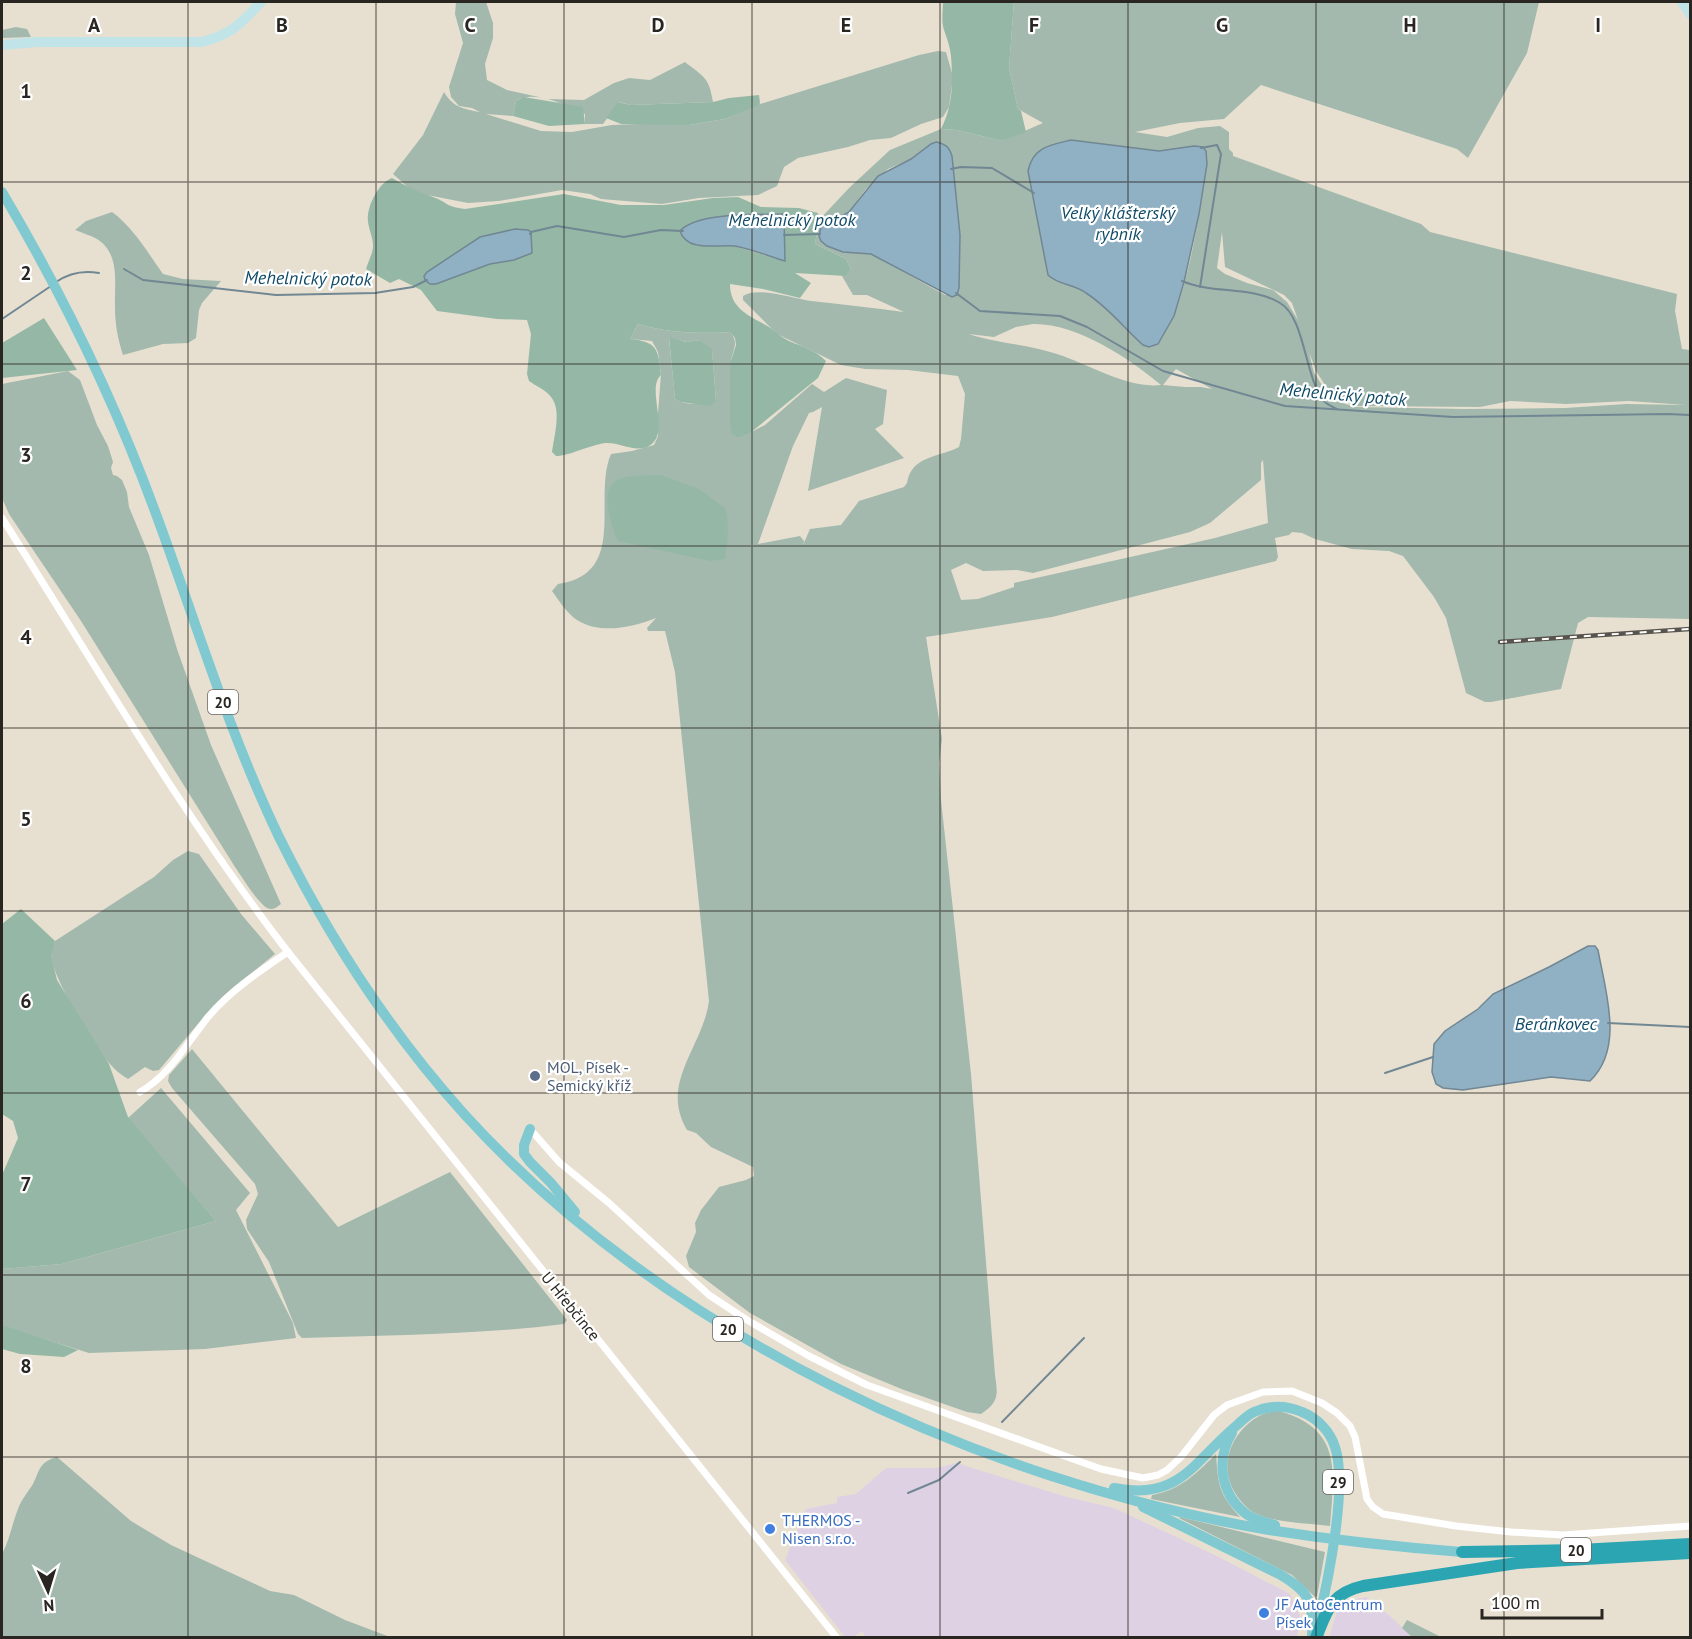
<svg xmlns="http://www.w3.org/2000/svg" width="1692" height="1639" font-family="'PT Sans',sans-serif">
  <rect width="100%" height="100%" fill="#e7e0d1"/>
  <g fill="#dfd1e4">
    <path d="M956,1463l111,34 47,11 101,47 75,39 11,25 -4,18 -431,1 -4,-7 -9,6h-8l-60,-77 21,-51 31,-6v-6l19,-3 30,-26h51z"/>
    <path d="M1366,1597l25,20 21,20 -83,1 9,-31 10,-6z"/>
  </g>
  <g fill="#a3b9ad" fill-rule="evenodd">
    <path d="M456,2h30l7,21v15l-8,26 2,16 20,10 41,9 36,1 30,-17 15,-5 21,2 35,-18c19,15 24,15 28,40l-82,3 -12,-3 -16,22h-18v-10c-20,-8 -48,-25 -69,-13l-3,15 -27,-2 55,17 31,1 40,-7 51,-2 26,2 36,-6 32,-14 162,-50 19,-4 8,1 6,21v12l-3,22 -6,10 -22,7 -30,14 -21,2 -22,7 -50,11 -14,9 -7,19 -19,9 -59,3 -37,6 -61,-5 -11,-5 -28,-4 -63,11 -31,2 -41,-8 -18,-7 -16,-14 30,-39 21,-43c9,15 19,17 36,20l-8,-4 -13,-2 -8,-9 -2,-10 14,-44 -8,-29z"/>
    <path d="M1014,2h525l-12,51 -59,105 -11,-9 -196,-64 -37,34 -44,4 -45,9 32,5 31,-9 22,-2 9,6v17l4,4v3l188,68 9,8 247,62 -2,17 7,38 8,1v269l-102,-2 -10,6 -17,66 -70,13h-6l-19,-9 -20,-75 -12,-21 -31,-41 -14,-5 -37,-2 -37,-10 -13,-6 -10,-1 -3,3 -14,3 3,19 -2,4 -224,56 -126,20 16,102 -3,24 2,37 30,274 24,301c3,20 4,27 -14,39l-14,-2 -63,-22 -63,-26 -91,-51 -61,-46 -3,-11 10,-24 -1,-9 6,-13 18,-23 27,-7 8,-4 -1,-9 -42,-20 -15,-14 -9,-3c-28,-47 16,-83 22,-129l-34,-329 -10,-41h-17l-1,-3 9,-10c-23,9 -56,17 -79,2 -10,-7 -18,-19 -25,-29l6,-7c71,-10 34,-86 53,-130l21,-3 22,-6 4,-9 -1,-10 4,-52 -3,-22 -6,-11 -22,-2 8,-15c31,9 60,10 92,8 10,11 2,18 1,31 -3,24 5,51 8,75l26,-13 47,-41 12,8 22,-14 41,12 -4,34 -8,5 29,29 -96,33 14,-84 -9,5 -4,1 -16,33 -35,98 42,-8 4,5 -1,4 7,-16 31,-4 18,-24 45,-14 3,-4c5,-28 31,-25 52,-36l2,-8 4,-45 -7,-18 -50,-6 -43,-1 -24,-4 -64,-31 -34,-34v-4c15,-10 51,3 68,5 31,3 62,7 93,11l-37,-17h-14l-11,-19 9,-7 -5,-10 -31,-15 4,-24 30,-32 41,-38 51,-21 16,1 45,11 41,-18 -25,-14 -9,-41zM1071,140l88,11 35,-5 13,18c-7,47 -16,107 -33,151 -4,10 -11,19 -16,29l-15,1c-19,-17 -35,-38 -57,-52 -12,-9 -28,-8 -38,-18l-20,-104zM937,142c9,2 12,5 15,14l8,79 -1,53 -2,7h-12l-74,-41 -28,-2 -16,-6 13,-29 9,-5 17,-23 22,-20 23,-10 20,-15zM1222,232l3,35 59,28 8,8 6,17 -11,-18 -14,-12 -26,-7 -22,-9 -8,-6zM1033,324c43,-1 96,34 128,61 -37,4 -76,-24 -111,-33 -26,-8 -55,-9 -81,-18l25,3 22,-10zM669,338l18,4 13,-2 12,10 4,50c-15,3 -27,7 -41,-1zM1309,352l7,19 17,26 24,9 123,1 30,-6 56,3 63,-3 57,4 -60,-1 -61,4 -100,1 -109,-2 -24,-7 -18,-27zM1176,369l36,20 -11,-2h-16l-22,-2zM1263,460l5,63 -53,15 -201,45v4l-36,12 -17,1 -10,-30 15,-7 17,8 34,-1 16,3 157,-41 20,-9 51,-43v-17z"/>
    <path d="M16,27l11,2 4,8 -29,1v-8z"/>
    <path d="M112,212c21,15 36,41 51,62l20,5 38,2 -19,22 -3,7 -3,28 -8,5 -25,1 -40,11c-5,-15 -8,-31 -8,-47 -1,-23 6,-54 -18,-69 -7,-4 -15,-6 -22,-9l11,-9z"/>
    <path d="M68,371l12,9 17,45 11,21 5,16 -2,6 2,7 4,1 5,4 5,12 2,15 20,48 28,94 34,96 70,159c-4,3 -8,7 -14,4 -10,-6 -25,-31 -32,-41l-154,-246 -72,-107 -7,-16v-114z"/>
    <path d="M188,851l11,3 42,60 34,40 -41,33 -37,38 -38,45 -6,1 -8,-4 -17,12c-7,-4 -13,-9 -18,-15 -15,-17 -59,-88 -59,-110 0,-5 3,-9 4,-13l99,-64 19,-17z"/>
    <path d="M192,1049l146,178 112,-55 117,148 -3,4c-87,11 -174,11 -262,14l-4,-4 -29,-72 -22,-33 -1,-9 12,-26 -3,-10 -83,-96 -4,-7 1,-6z"/>
    <path d="M161,1088l89,105 -14,17 57,113 3,15 -91,11 -116,4 -87,-27v-57l60,-5 154,-43 -88,-103z"/>
    <path d="M1279,1411c64,18 55,61 51,115 -21,-3 -54,-3 -73,-12 -8,-3 -15,-11 -20,-18 -21,-30 -5,-66 24,-81 5,-3 12,-3 18,-4z"/>
    <path d="M1216,1454c2,31 3,40 24,63l-89,-18 1,-4c27,-4 45,-22 64,-41z"/>
    <path d="M57,1457l74,64 40,24 99,46 24,4 51,25 45,17h-388v-83c8,-15 10,-30 16,-45 3,-9 10,-17 15,-25 7,-14 6,-22 24,-27z"/>
    <path d="M1180,1517l145,35 -8,44 -2,1 -23,-22 -113,-57z"/>
    <path d="M1407,1620l34,17h-29l-10,-9z"/>
  </g>
  <g fill="#95b8a6" fill-rule="evenodd">
    <path d="M943,2h71l-5,66 9,41 3,2 5,21 -24,9 -45,-11 -16,-1c12,-24 12,-46 10,-73 -1,-9 -4,-18 -7,-26 -3,-9 -1,-20 -1,-28z"/>
    <path d="M759,95l1,8 -1,2 -34,14 -36,6 -68,-1 -15,-6 12,-16 13,3 82,-3 16,-4z"/>
    <path d="M524,97l59,10 2,17 -36,2 -36,-10 3,-15z"/>
    <path d="M392,178c13,8 26,13 41,19 14,5 13,10 32,12l99,-15 57,11h43l49,-7 25,-1 23,10 38,1 19,5 1,7 -4,24 31,15 5,10 -6,7 -50,-3 16,10 -11,15 -37,-9 -33,-5c0,26 21,32 39,43 7,5 12,10 20,14 14,6 26,9 37,20l-8,17 -68,55 -11,5 -7,-4 -2,-10v-60l6,-19 -1,-7 -5,-6c-31,2 -61,1 -92,-8l-8,15c28,3 28,10 31,36 -16,14 12,61 -14,72 -15,5 -27,-5 -42,-4 -15,2 -36,13 -49,13l-4,-4c2,-16 10,-42 -1,-55 -5,-7 -15,-11 -22,-16l-2,-7 4,-40 -4,-14 -30,-1 -60,-8 -16,-21 -22,-11 -9,4 -24,-14c2,-7 7,-16 7,-23 0,-9 -4,-16 -5,-24 -2,-14 10,-39 24,-44zM784,214v47l-50,-15h-37l-15,-17c30,-16 68,-13 102,-15zM515,229l13,1 -14,30 -24,4 -23,8 13,-35z"/>
    <path d="M44,318l33,52 -75,8v-35z"/>
    <path d="M669,337l17,5 14,-2 12,9 4,52 -6,5 -29,-4 -6,-3z"/>
    <path d="M661,475l38,14 27,20c3,17 2,33 -1,50l-15,2 -92,-20c-6,-12 -18,-48 -4,-59 11,-8 33,-6 47,-7z"/>
    <path d="M21,909l34,32 -4,14 6,25 52,84 19,53 88,104 -154,43 -60,5v-94l16,-37 -5,-17 -11,-7v-190z"/>
    <path d="M2,1325l76,25 -14,7 -44,-3 -18,-5z"/>
  </g>
  <g fill="#90b0c4" stroke="#718793" stroke-width="1.5">
    <path d="M1071,140l88,11 35,-5 9,1 3,4 1,13 -8,50 -15,68 -10,34 -16,28 -9,3 -6,-2c-19,-17 -35,-38 -57,-52 -12,-9 -28,-8 -38,-18l-20,-104c5,-24 22,-26 43,-31z"/>
    <path d="M936,142c10,2 13,5 16,14l8,79 -1,53 -2,7 -5,2 -81,-43 -28,-2 -16,-6 -6,-5 -2,-5 2,-9 28,-15 29,-36 33,-17 20,-15z"/>
    <path d="M784,214l1,47c-17,-5 -34,-12 -50,-15 -17,-2 -48,7 -55,-15 17,-19 78,-16 104,-17z"/>
    <path d="M515,229l13,1 3,2 1,21 -18,7 -24,4 -54,20h-6l-5,-4 -1,-4 3,-4 53,-35z"/>
    <path d="M1588,946h7l3,4c7,40 27,98 -8,131l-39,-4 -88,13 -20,-2 -7,-4 -4,-12 2,-28 11,-13 33,-22 15,-15 56,-27z"/>
  </g>
  <g fill="none" stroke-linecap="round" stroke-linejoin="round">
    <g stroke="#718793" stroke-width="2">
      <path d="M951,169l10,-2 31,1 42,25"/>
      <path d="M530,234l1,-2 26,-6 67,11 37,-7 22,1"/>
      <path d="M784,235l36,-1"/>
      <path d="M124,269l19,11 133,15 99,-2 38,-6 14,-7"/>
      <path d="M1182,281c30,13 71,5 98,22 26,15 24,76 45,99 3,3 8,5 12,7"/>
      <path d="M56,282c13,-9 27,-12 43,-9"/>
      <path d="M1200,287l21,-133 -4,-9 -16,3"/>
      <path d="M956,293l24,18 80,5 27,11 76,44 122,35 168,11 215,-3 22,1"/>
      <path d="M2,319l49,-33"/>
      <path d="M1608,1023l82,4"/>
      <path d="M1385,1073l48,-16"/>
      <path d="M1002,1422l82,-84"/>
      <path d="M908,1493l31,-13 21,-18"/>
    </g>
    <g stroke="#fff" stroke-width="7">
      <path d="M2,518c93,146 180,297 286,434l549,686"/>
      <path d="M140,1092c30,-17 47,-49 68,-75 22,-26 52,-46 80,-65"/>
      <path d="M530,1129l29,33 50,41 100,92 38,25 62,36 58,29 234,84 42,9 15,-3 9,-5 14,-13 33,-42 13,-10 36,-13 29,-1 30,12 15,10 13,13 5,11 12,62 6,8 10,7 73,12 55,6 52,3 127,-9"/>
    </g>
    <g stroke="#c0e4e8" stroke-width="10">
      <path d="M1682,2l8,12"/>
      <path d="M2,45l35,-3h165c31,-8 38,-18 59,-40"/>
    </g>
    <g stroke="#80c9d1" stroke-width="10">
      <path d="M2,192c61,103 113,210 154,322 40,108 73,219 123,323 49,99 112,196 186,278 199,219 514,366 804,415 64,10 128,17 193,22"/>
      <path d="M530,1129l-6,16v9l6,8 21,21 24,29"/>
      <path d="M1232,1433c-16,26 -12,60 13,80 8,7 20,9 30,12"/>
      <path d="M1114,1488c66,13 79,-26 122,-62 6,-5 10,-10 18,-14 16,-7 32,-7 48,0 15,6 28,19 33,35 13,39 -7,134 -17,176"/>
      <path d="M1143,1507l136,67c31,18 35,28 33,64"/>
    </g>
    <g stroke="#2ca5b3" stroke-width="12">
      <path d="M1462,1552l118,-2 110,-6"/>
      <path d="M1316,1638c11,-28 15,-45 47,-52l154,-23 173,-10"/>
    </g>
    <g stroke="#58544d" stroke-width="4.5">
      <path id="rail" d="M1500,642l190,-13"/>
    </g>
    <use href="#rail" stroke="#fff" stroke-width="2" stroke-dasharray="7" stroke-linecap="butt"/>
  </g>
  <path fill="none" stroke="#292621" stroke-width="1.5" stroke-opacity="0.55" d="M188,2v1636M376,2v1636M564,2v1636M752,2v1636M940,2v1636M1128,2v1636M1316,2v1636M1504,2v1636M2,182h1688M2,364h1688M2,546h1688M2,728h1688M2,911h1688M2,1093h1688M2,1275h1688M2,1457h1688"/>
  <circle fill="#5c6f8a" stroke="#fff" stroke-width="2" cx="535" cy="1076" r="6"/>
  <g fill="#3f7fe0" stroke="#fff" stroke-width="2">
    <circle cx="770" cy="1529" r="6"/>
    <circle cx="1264" cy="1613" r="6"/>
  </g>
  <g text-anchor="middle" dominant-baseline="central" stroke-width="4.5" stroke-linejoin="round" paint-order="stroke">
    <g fill="#fff" stroke="#696764" stroke-width="1.5">
      <rect x="208" y="690" width="30" height="24" rx="4.5"/>
      <rect x="713" y="1317" width="30" height="24" rx="4.5"/>
      <rect x="1323" y="1470" width="30" height="24" rx="4.5"/>
      <rect x="1561" y="1538" width="30" height="24" rx="4.5"/>
    </g>
    <g font-size="15" font-weight="bold" fill="#292621">
      <text x="223" y="702">20</text>
      <text x="728" y="1329">20</text>
      <text x="1338" y="1482">29</text>
      <text x="1576" y="1550">20</text>
    </g>
    <g font-size="16" fill="#4e5e75" stroke="#fff" text-anchor="start">
      <text x="547" y="1067">MOL, Písek -<tspan x="547" dy="18">Semický kříž</tspan></text>
    </g>
    <g font-size="16" fill="#292621" stroke="#fff">
      <text transform="translate(571 1306) rotate(51)">U Hřebčince</text>
    </g>
    <g font-size="16" fill="#366cbe" stroke="#fff" text-anchor="start">
      <text x="782" y="1520">THERMOS -<tspan x="782" dy="18">Nisen s.r.o.</tspan></text>
      <text x="1276" y="1604">JF AutoCentrum<tspan x="1276" dy="18">Písek</tspan></text>
    </g>
    <g font-size="18" font-style="italic" fill="#104b68" stroke="#fff">
      <text x="1118" y="212">Velký klášterský<tspan x="1118" dy="21">rybník</tspan></text>
      <text x="792" y="219">Mehelnický potok</text>
      <text transform="translate(308 278) rotate(1)">Mehelnický potok</text>
      <text transform="translate(1343 394) rotate(5)">Mehelnický potok</text>
      <text x="1556" y="1023">Beránkovec</text>
    </g>
  </g>
  <g font-size="20" text-anchor="middle" font-weight="bold" fill="#292621" stroke="#fff" stroke-width="4.5" stroke-linejoin="round" paint-order="stroke">
    <text x="94" y="32">A</text>
    <text x="282" y="32">B</text>
    <text x="470" y="32">C</text>
    <text x="658" y="32">D</text>
    <text x="846" y="32">E</text>
    <text x="1034" y="32">F</text>
    <text x="1222" y="32">G</text>
    <text x="1410" y="32">H</text>
    <text x="1598" y="32">I</text>
    <text x="26" y="98">1</text>
    <text x="26" y="280">2</text>
    <text x="26" y="462">3</text>
    <text x="26" y="644">4</text>
    <text x="26" y="826">5</text>
    <text x="26" y="1008">6</text>
    <text x="26" y="1191">7</text>
    <text x="26" y="1373">8</text>
  </g>
  <rect width="1692" height="1639" fill="none" stroke="#292621" stroke-width="6"/>
  <g transform="translate(48 1591) rotate(176)" stroke="#ffffff" stroke-width="4.5" paint-order="stroke">
  <path d="M0-4.5L10 22L0 15L-10 22Z" fill="#292621"/>
  <text y="-9" font-size="16" font-weight="bold" text-anchor="middle" fill="#292621">N</text>
  </g>
  <path d="M1482 1609v9h120v-9" fill="none" stroke="#292621" stroke-width="3"/>
  <text x="1491" y="1609" font-size="18" fill="#292621" stroke="#ffffff" stroke-width="4.5" paint-order="stroke">100 m</text>
</svg>
